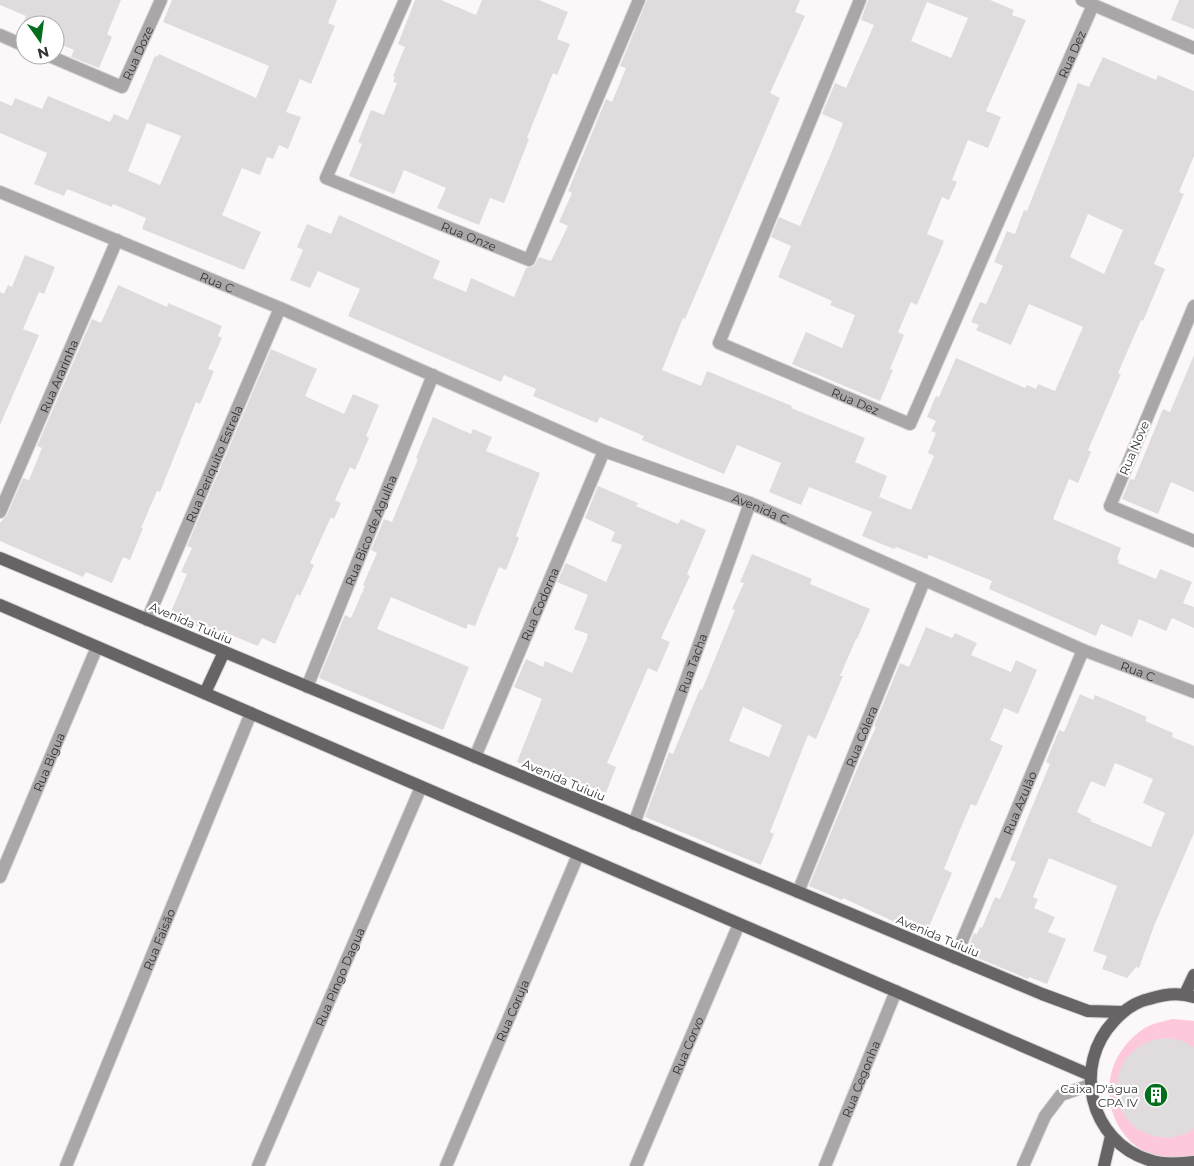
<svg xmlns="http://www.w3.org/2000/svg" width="1194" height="1166" font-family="Montserrat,sans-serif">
  <rect width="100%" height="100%" fill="#fcf8fa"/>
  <path fill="#fdc8db" d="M1173,1019l21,2v137c-20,3 -42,1 -58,-12 -30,-23 -35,-67 -14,-96 7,-10 17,-20 29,-25 7,-3 15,-4 22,-6z"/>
  <g fill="#e0dcdd" fill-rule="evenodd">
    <path d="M0,0h121l-14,34 5,3 -13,31 -28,-11 3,-7 -19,-8v-17h-30v4l-4,-1 5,-12 -26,-11z"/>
    <path d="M172,0h165l-9,23 7,3 -24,58 -11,-5 -14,33 15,5 -13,32 -9,-4 -6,14 -6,-2 -7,18 -18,-7 -20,47 39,17 -17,38 -102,-41 4,-11 -33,-14 -1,3 -45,-18 -3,7 -30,-12 13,-31 -47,-20v-32l12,5 3,-8 27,11 6,-13 62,26 4,-8 14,6 27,-64 2,1 2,-3 97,44 13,-32 -106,-44zM147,123l34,13 -21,49 -32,-14z"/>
    <path d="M415,0h26l35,15 6,-15h57l29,12 -11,27 13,5 -13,31 -4,-2 -26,65 2,1 -25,64 -14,-5 -11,27 -42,-17 9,-20 -42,-18 -10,24 -45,-18 13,-32 -4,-2 13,-32 13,5 13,-32 -4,-1 2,-5 -2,-1 12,-29 -7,-3z"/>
    <path d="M647,0h153l-5,12 10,4 -35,77 10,5 -95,221 -2,-1 -21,52 39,16 6,-15 85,35 -1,2 74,30 -10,24 32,14 -8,21 32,13 23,-54 -6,-3 8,-20 -5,-2 5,-10 -9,-4 9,-21 3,1 17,-39 69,30 2,-3 9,4 2,-5 17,7 28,-64 -54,-23 -18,41 -35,-15 3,-5 -8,-3 9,-20 6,2 17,-38 -9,-4 13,-31 8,3 9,-24 3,1 51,-128 11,4 14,-30 53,23 2,-5 36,16v65l-15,36 5,2 -30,70 11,5 -22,52 -2,-1 -23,53 3,1 -33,76 3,2 -13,31 -9,-4 -16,40 68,29 -4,11 2,1 -1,3 38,16 4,-10 32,13 -9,21 11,4v21l-22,-10 -6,13 -27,-12 -7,18 -31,-13 -5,12 -107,-47 3,-8 -63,-26 -2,4 -31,-12 -2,2 -32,-13 10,-24 -63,-25 -8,18 -32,-13 12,-29 -44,-18 -13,29 -82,-34 2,-4 -44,-19 -3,6 -64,-27 3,-7 -32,-14 -3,7 -153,-66 12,-27 -42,-18 -8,17 -20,-8 13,-30 -6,-3 10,-23 24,10 8,-19 101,46 -7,17 33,14 5,-14 43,19 12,-29 8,-2 5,-9 12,4 17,-35 -9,-4 13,-29 -4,-2 38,-92 6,3 14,-34 -6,-2zM1088,214l35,16 -19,44 -34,-17z"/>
    <path d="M868,0h122l24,10 -2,5 14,5 -40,91 15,6 -13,31 -20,-8 -16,40 5,2 -8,18 -7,-3 -15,37 17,7 -27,64 -6,-3 -13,30 6,3 -14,34 3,1 -13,31 -88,-37 14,-32 36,16 13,-33 -25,-10 2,-4 -54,-24 13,-31 -20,-9 8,-20 21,9 32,-75 11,-28 -21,-9 13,-31 11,5 28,-63 -13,-5zM927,2l41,16 -17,40 -40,-17z"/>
    <path d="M1179,0h15v29l-23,-9z"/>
    <path d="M25,255l30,12 -11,27 -5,-2 -16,37 16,6 -39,90v-133l4,2 4,-9 4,2z"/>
    <path d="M118,285l49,22 1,-4 54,23 -4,10 4,2 -14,31 6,2 -14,33 -4,-2 -36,90 -3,-1 -16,37h2l-13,32 -7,-3 -11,26 -26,-11 -3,5 -83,-36v-18l7,-8 16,-37 6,2 13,-32 -5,-2 55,-127 9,4z"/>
    <path d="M271,349l46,20 -12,27 39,18 9,-20 26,11 -13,31 3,2 -14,32 -5,-3 -15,33 6,3 -7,16 -3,-2 -21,46 4,2 -14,31 -3,-2 -22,50 -13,-6 -4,8 -39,-16 -2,5 -47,-21 17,-40 -6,-2 11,-24 -5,-2z"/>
    <path d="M1194,355v137l-23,-10 -13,32 -36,-15 8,-20 4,1 29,-71 7,3z"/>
    <path d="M433,417l38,17 2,-5 19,8 -6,14 54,22 -24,63 3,2 -13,32 -7,-3 -24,59 -7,-2 -2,5 -75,-32 -14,32 92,38 -26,63 -124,-52 26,-63 6,3 14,-32 -2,-1 14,-32 -6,-3 13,-31 8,3 26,-63 -2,-1z"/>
    <path d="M598,486l40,17 -2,3 42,18 3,-5 25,11 -19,44 3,2 -29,62 9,4 -13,30 -9,-4 -41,95 9,4 -10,26 -45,-18 -2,5 -42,-18 25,-63 -28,-12 12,-28 17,8 2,-6 27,12 14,-32 2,-7 -14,-5 14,-34 -31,-13 9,-19 40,19 16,-37 -11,-4 4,-9 -30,-14z"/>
    <path d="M752,554l60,25 -2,5 60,25 -13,30h-1l-16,37h3l-27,63 -8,-4 -38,97 4,2 -13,31 -116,-48 24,-65 4,2 27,-65 2,1 33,-80 -3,-1 12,-26 -4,-1zM743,707l39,18 -13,32 -40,-16z"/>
    <path d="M926,627l26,11 3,-5 22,10 -6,12 40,17 5,-12 21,10 -19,44 -14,-6 -14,32 13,6 -27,60 -5,-2 -14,33 -13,32 8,4 -27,63 -82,-38 -1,2 -33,-14 50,-122 17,-37 -2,-1 26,-63 9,4z"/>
    <path d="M1080,694l13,6 2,-5 52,22 -2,4 28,12 -1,4 22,9v87l-40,93 -15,42 -3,-1 -9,11 -25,-9 5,-13 -14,-5 24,-65 -68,-28 -16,39 5,2 -4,9 21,9 -7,15 18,7 -19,45 -18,-7 -1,2 -62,-26 8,-20 3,1 3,-7 2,1 13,-31 5,2 16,-37 -6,-2 40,-96 -4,-2 13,-32 5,2zM1115,763l38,16 -10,24 22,10 -14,34 -61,-26 1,-2 -14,-7 14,-31 14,6z"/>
    <path d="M1168,1038l15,3 11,7v80l-8,6 -17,4 -17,-2 -15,-7 -12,-12 -7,-14 -2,-16 3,-15 7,-14 12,-11 14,-7z"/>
  </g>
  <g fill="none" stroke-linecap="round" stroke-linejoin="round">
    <g stroke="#d8d5d6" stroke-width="14">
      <g id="minor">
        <path id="s1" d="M405,0l-79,178 203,82 110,-260"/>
        <path id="s2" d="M860,0l-141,343 191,81 183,-419"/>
        <path d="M1082,0l112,48"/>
        <path d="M0,35l25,11"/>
        <path id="s3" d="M47,55l75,32 39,-87"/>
        <path id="s4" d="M0,192l280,116 324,143 146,52 333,147 111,42"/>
        <path d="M1194,306l-84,200 84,35"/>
        <path id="s5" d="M0,512l117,-272"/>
        <path id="s6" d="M147,620l133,-312"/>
        <path id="s7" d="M307,687l126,-312"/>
        <path id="s8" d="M475,757l129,-306"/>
        <path id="s9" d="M634,824l116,-321"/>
        <path id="s10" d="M0,877l97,-230"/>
        <path id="s11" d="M798,892l126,-311"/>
        <path id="s12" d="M955,958l128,-308"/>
        <path id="s13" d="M66,1166l185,-453"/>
        <path id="s14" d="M258,1166l163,-379"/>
        <path id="s15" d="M446,1166l132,-311"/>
        <path id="s16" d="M636,1166l103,-242"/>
        <path id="s17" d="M825,1166l71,-175"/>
        <path d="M1023,1166l22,-50 16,-21 29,-10"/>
      </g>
    </g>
    <g stroke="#d8d5d6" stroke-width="14">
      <g id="major">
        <path d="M0,558l1042,436 46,17 34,1"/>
        <path d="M0,605l1090,470"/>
        <path d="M205,693l19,-41"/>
        <path d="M1185,994l9,-19"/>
        <path d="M1194,997c-15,-5 -30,-3 -45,2 -14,3 -25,11 -35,22 -42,44 -25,120 35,139 14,5 30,4 45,2"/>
        <path d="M1104,1166l7,-30"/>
      </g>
    </g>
    <use href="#minor" stroke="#a9a7a8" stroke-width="12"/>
    <use href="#major" stroke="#676465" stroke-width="12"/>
  </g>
  <defs>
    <g id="building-disc" transform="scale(1.25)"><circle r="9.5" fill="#056e1d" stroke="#fff"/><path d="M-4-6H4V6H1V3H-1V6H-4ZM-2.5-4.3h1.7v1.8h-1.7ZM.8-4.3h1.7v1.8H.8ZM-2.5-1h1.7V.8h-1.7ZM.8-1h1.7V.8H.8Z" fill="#fff"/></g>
  </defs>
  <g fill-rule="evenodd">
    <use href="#building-disc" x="1156" y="1095"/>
  </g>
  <g text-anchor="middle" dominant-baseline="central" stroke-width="4.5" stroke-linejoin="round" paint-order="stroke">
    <g font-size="12" fill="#343333" stroke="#fff">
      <text stroke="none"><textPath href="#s3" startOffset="119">Rua Doze</textPath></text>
      <text stroke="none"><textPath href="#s2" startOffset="982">Rua Dez</textPath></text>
      <text stroke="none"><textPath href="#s1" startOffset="349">Rua Onze</textPath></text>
      <text stroke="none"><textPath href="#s4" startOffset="235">Rua C</textPath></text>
      <text stroke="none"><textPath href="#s5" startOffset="148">Rua Ararinha</textPath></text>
      <text stroke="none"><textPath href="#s2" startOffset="519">Rua Dez</textPath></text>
      <text transform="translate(1134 448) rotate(-67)">Rua Nove</text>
      <text stroke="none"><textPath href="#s6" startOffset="170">Rua Periquito Estrela</textPath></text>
      <text stroke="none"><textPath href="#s4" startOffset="824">Avenida C</textPath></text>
      <text stroke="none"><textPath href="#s7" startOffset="169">Rua Bico de Agulha</textPath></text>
      <text stroke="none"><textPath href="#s8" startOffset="166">Rua Codorna</textPath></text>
      <text transform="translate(191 623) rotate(23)">Avenida Tuiuiu</text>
      <text stroke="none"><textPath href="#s9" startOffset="171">Rua Tacha</textPath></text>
      <text stroke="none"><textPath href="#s4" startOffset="1235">Rua C</textPath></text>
      <text stroke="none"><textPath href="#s11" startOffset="168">Rua Cólera</textPath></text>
      <text stroke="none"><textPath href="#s10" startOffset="125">Rua Bigua</textPath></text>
      <text transform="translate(564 780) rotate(23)">Avenida Tuiuiu</text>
      <text stroke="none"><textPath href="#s12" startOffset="168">Rua Azulão</textPath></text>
      <text transform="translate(938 936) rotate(23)">Avenida Tuiuiu</text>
      <text stroke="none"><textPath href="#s13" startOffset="245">Rua Faisão</textPath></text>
      <text stroke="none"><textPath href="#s14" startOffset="206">Rua Pingo Dagua</textPath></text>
      <text stroke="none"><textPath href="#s15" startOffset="169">Rua Coruja</textPath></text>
      <text stroke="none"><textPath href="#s16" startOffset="131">Rua Corvo</textPath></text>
      <text stroke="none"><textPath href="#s17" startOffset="94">Rua Cegonha</textPath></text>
    </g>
    <g font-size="12" fill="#343333" stroke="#fff" text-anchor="end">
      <text x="1138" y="1088">Caixa D'água<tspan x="1138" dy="14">CPA IV</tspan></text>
    </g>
  </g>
  <g transform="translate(40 40) rotate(166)"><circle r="24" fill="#ffffff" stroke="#aeadad"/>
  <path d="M0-4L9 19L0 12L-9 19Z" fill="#056e1d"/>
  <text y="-8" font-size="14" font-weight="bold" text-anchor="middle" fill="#343333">N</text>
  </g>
</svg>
